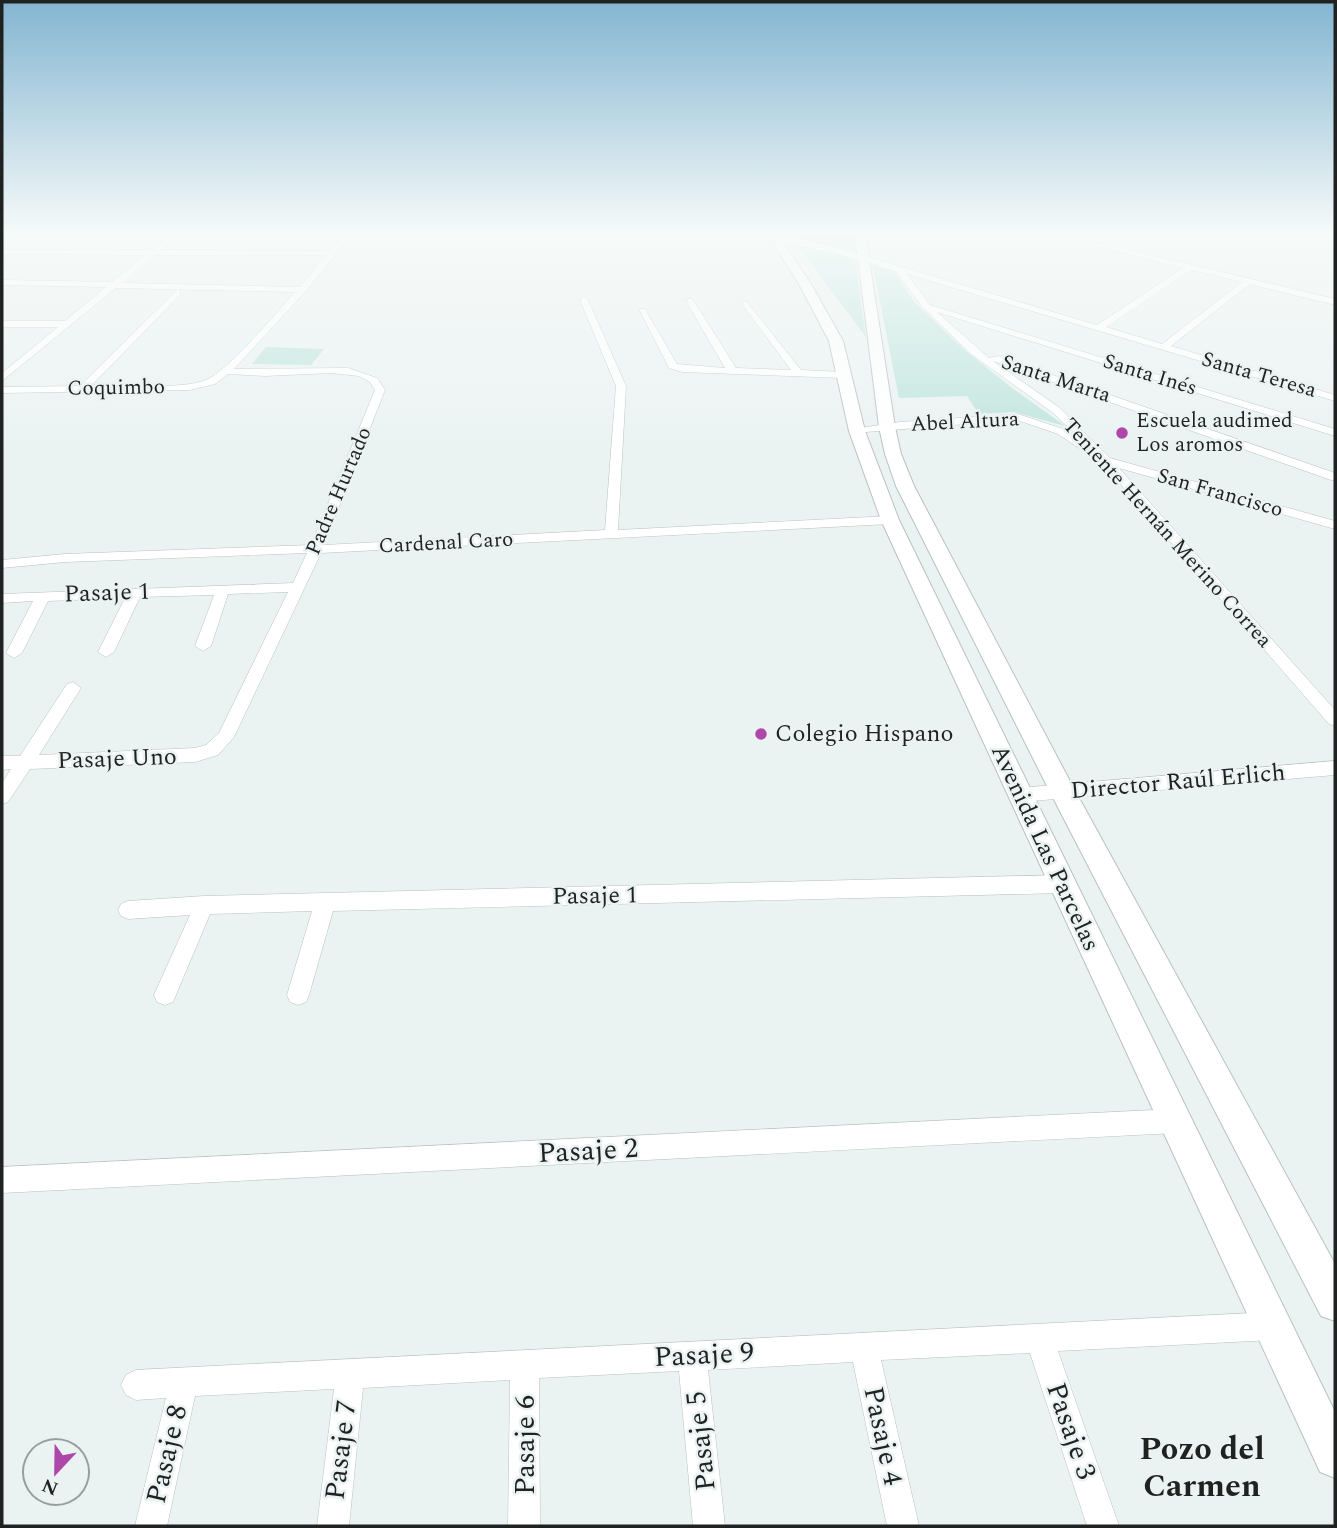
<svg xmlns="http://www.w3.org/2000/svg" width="1337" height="1528" font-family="Spectral,serif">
  <rect width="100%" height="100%" fill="#ebf3f2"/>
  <g fill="#c1e5de">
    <path d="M785,234h67l6,18c-15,-4 -65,-12 -73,-18z"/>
    <path d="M798,246l24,3 33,11 11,77z"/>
    <path d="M873,266l21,5 21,32 51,48 46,37 53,38 -51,-14 -35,2 -12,-18 -68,2z"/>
    <path d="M266,347l58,2 -13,16 -59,-1z"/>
  </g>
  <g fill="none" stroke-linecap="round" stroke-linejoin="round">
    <g stroke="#b9c1c0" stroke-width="1">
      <g id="street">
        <path d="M171,234h8l-19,16 170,1 14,-17h8l-47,58 -71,77 114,-1 29,10 8,12 -61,155 281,-15 11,-144 -36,-86 4,-3 4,3 38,86 -8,144 272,-14 6,4 -6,4 -569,29 -87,184 -16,18 -23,7 -165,7 -22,33 -6,2v-21l9,-14 -9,1v-14h18l47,-72 6,-2 8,6 -42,67 156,-7 11,-3 13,-12 69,-141 -60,2 -17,52 -8,5 -8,-5 19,-51 -74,2 -26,55 -8,5 -8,-5 27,-54 -77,3 -26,52 -8,5 -8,-5 27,-52 -31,2v-9l291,-11 14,-30 -242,9 -63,6v-8l63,-6 246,-9 64,-155 -5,-8 -11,-6 -28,-3 -66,3 -37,-2 -13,10 -25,6 -188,3v-6l78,-1 98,-97 3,5 -89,91c29,0 89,5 114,-5 21,-8 71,-68 89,-88l-179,-4 -114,93v-8l56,-46h-56v-6h63l41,-34 -104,-2v-5l110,2 33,-27 -143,-1v-4h149zM155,255h171l-26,32 -178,-4z"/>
        <path d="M1050,234h13l272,65v6l-85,-21 -79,62 164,49v6l-428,-127 23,31 405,124v7l-398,-124 52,46 9,-2 337,117v8l-4,-1 -338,-119 67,47 50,50 225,63v8l-216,-61 216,242v16l-6,-2 -241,-277 -9,1 -21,-14 -41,-14 -164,13v-4l47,-7 118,-8 48,16 15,9 -29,-27 -81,-58 -49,-47 -26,-36 -60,-18 -63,-12c18,-8 49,4 68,8l256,76 86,-57zM1191,270l51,12 -80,62 -56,-17z"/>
        <path d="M690,298l4,3 42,67 55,2 -49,-66 4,-3 55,69 43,2 5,3 -5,3 -162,-6 -13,-4 -30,-59h6l32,55 48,4 -39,-67z"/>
        <path d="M1335,761v14l-315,27 -6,-2 -3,-5 3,-5 6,-2z"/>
        <path d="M1062,875l7,3 3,6 -3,6 -7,3 -729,18 -24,84 -3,7 -8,3 -8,-3 -3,-7 25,-84 -102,3 -37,88 -8,3 -8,-3 -3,-7 36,-80 -62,4 -7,-3 -3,-6 3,-6 7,-3 76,-5z"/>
        <path d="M1175,1109l9,3 3,9 -3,9 -9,3 -1173,60v-26z"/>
        <path d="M1272,1312l10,4 4,10 -4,10 -10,4 -214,11 61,175h-32l-57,-173 -149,7 38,166h-32l-34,-164 -145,8 17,156h-32l-14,-155 -140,7 1,148h-32l2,-146 -147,8 -14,138h-32l17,-137 -139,7 -28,130h-32l31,-128 -30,2 -10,-5 -5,-10 5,-10 10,-5z"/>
      </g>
    </g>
    <g stroke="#b9c1c0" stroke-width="2">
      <g id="secondary">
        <path d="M767,234h10l34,50 32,57 22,90 34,89 436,892v66l-15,-6 -439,-952 -32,-89 -20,-90 -30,-57z"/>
        <path d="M855,234h10l30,193 6,27 13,32 158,299 263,479v57l-14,-5 -271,-524 -154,-306 -11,-32 -6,-27z"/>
      </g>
    </g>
    <use href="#street" fill="#fff" fill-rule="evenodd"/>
    <use href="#secondary" fill="#fff" fill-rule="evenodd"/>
  </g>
  <linearGradient id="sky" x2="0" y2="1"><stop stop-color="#83b5d1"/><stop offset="0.52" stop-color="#f6faf9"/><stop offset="1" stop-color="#f6faf9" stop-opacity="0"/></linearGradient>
  <rect width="1337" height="448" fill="url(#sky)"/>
  <g fill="#ae47aa" stroke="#ebf3f2" stroke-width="2.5">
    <circle cx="1122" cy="433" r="7"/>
    <circle cx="761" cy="734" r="7"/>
  </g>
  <g text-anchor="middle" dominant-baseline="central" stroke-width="5" stroke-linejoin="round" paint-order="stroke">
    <g font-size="21" fill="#1f2221" stroke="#ebf3f2">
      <text transform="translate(1150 375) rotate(17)">Santa Inés</text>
      <text transform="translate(1259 375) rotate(16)">Santa Teresa</text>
      <text transform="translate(1056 379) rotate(18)">Santa Marta</text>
      <text transform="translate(116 388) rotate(-1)">Coquimbo</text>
      <text transform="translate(965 422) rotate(-3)">Abel Altura</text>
      <text transform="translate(339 491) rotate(-67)">Padre Hurtado</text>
      <text transform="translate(1220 493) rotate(16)">San Francisco</text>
      <text transform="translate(1167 533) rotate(48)">Teniente Hernán Merino Correa</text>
      <text transform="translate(446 543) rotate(-3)">Cardenal Caro</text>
    </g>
    <g font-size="21" fill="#1f2221" stroke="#ebf3f2" text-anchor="start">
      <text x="1136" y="421">Escuela audimed<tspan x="1136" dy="24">Los aromos</tspan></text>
    </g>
    <g font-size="24" fill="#1f2221" stroke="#ebf3f2">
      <text transform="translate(107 593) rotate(-2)">Pasaje 1</text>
      <text transform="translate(117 759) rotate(-2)">Pasaje Uno</text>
      <text transform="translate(1178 782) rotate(-5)">Director Raúl Erlich</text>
      <text transform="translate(1045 848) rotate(65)">Avenida Las Parcelas</text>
      <text transform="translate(595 896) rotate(-1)">Pasaje 1</text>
    </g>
    <g font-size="24" fill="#1f2221" stroke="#ebf3f2" text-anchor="start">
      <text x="775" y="734">Colegio Hispano</text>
    </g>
    <g font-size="28" fill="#1f2221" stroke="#ebf3f2">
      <text transform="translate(588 1151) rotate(-3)">Pasaje 2</text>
      <text transform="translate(704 1355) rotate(-3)">Pasaje 9</text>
      <text transform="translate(1071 1431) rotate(71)">Pasaje 3</text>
      <text transform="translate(883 1436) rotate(78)">Pasaje 4</text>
      <text transform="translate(701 1441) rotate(-96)">Pasaje 5</text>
      <text transform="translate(525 1445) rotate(-90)">Pasaje 6</text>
      <text transform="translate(341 1450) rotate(-83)">Pasaje 7</text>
      <text transform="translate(167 1454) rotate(-77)">Pasaje 8</text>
    </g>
    <g font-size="32" font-weight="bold" fill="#1f2221" stroke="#ebf3f2">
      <text x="1202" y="1449">Pozo del<tspan x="1202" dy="37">Carmen</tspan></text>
    </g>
  </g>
  <rect width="1337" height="1528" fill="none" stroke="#1f2221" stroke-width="7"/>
  <g transform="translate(56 1472) rotate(202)"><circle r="33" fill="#ebf3f2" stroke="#999f9e" stroke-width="2"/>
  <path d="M0-5L12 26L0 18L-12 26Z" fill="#ae47aa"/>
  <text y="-10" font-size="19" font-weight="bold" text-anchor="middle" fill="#1f2221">N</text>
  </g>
</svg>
